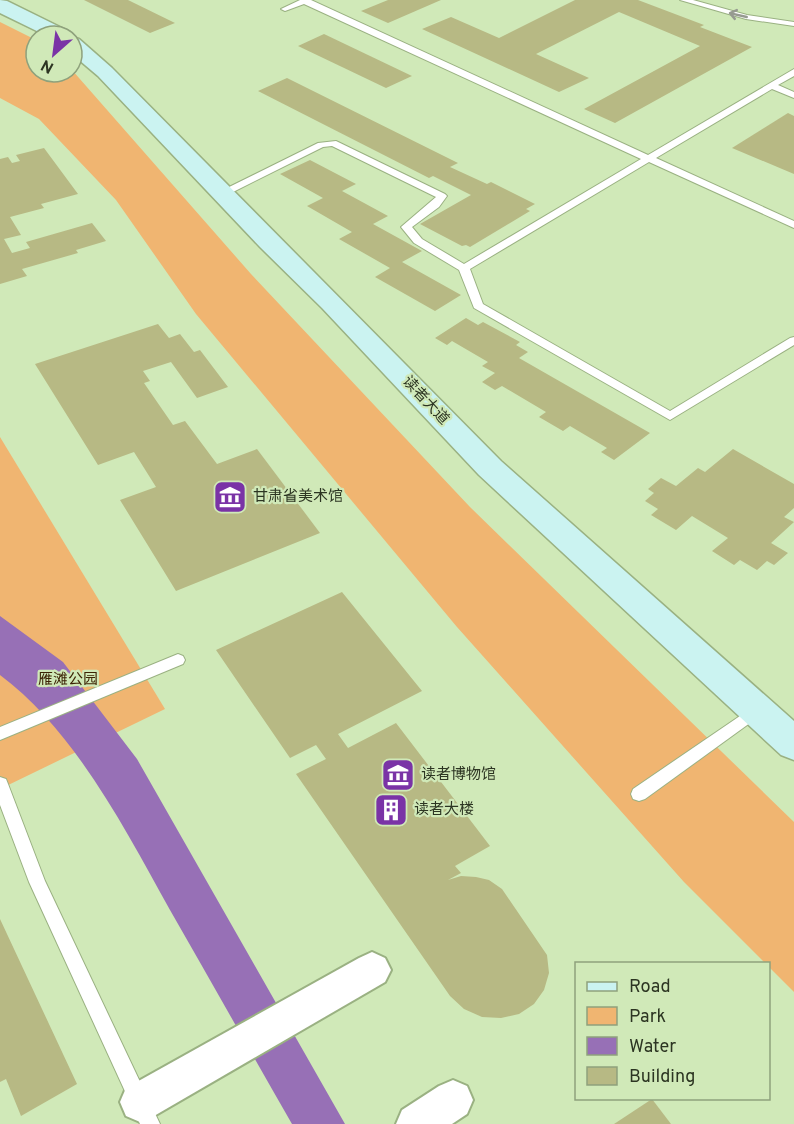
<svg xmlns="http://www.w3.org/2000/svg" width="794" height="1124" font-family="Overpass,'Noto Sans SC',sans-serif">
  <rect width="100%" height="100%" fill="#d0e9b8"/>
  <g fill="#f0b571">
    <path d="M0,22l36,18v32h36v-2l179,204 219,233 324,315v170l-25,-25 -1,-3 -3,-1 -81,-81 -227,-255 -261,-313 -80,-114 -77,-81 -39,-21z"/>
    <path d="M0,437l165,272 -165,80z"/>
  </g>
  <path fill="#9770b6" d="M0,616l63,46 74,97 208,365h-53c-41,-71 -81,-143 -122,-214 -45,-81 -95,-179 -170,-235z"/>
  <g fill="#b7b984">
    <path d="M84,0h44l47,23 -25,10z"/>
    <path d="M388,0h53l-53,23 -27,-12z"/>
    <path d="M575,0h63l66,25 -4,2 52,20 -137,76 -31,-14 116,-63 -81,-34 -83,42 53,24 -30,14 -137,-63 29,-12 48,21z"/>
    <path d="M324,34l88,42 -26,12 -88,-42z"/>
    <path d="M287,78l171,85 -8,4 37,17 4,-2 44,22 -9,5 4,2 -60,36 -4,-2 -4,1 -42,-22 51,-29 -38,-19 -4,2 -171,-87z"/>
    <path d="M788,113l6,3v58l-62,-26z"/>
    <path d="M44,148l34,46 -37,10 3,4 -34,9 11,18 -17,4 8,14 18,-5 -4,-6 66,-19 14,18 -30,9 2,3 -56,16 5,7 -27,8v-125l8,-2 4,6 8,-2 -4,-6z"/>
    <path d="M310,160l46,24 -14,7 46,25 -15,8 49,27 -20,11 59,33 -26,16 -60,-34 15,-9 -51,-29 13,-7 -45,-26 16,-8 -43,-24z"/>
    <path d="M466,318l12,7 5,-3 37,20 -4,3 12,7 -9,6 131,75 -36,27 -13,-8 6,-4 -37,-22 -7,5 -24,-14 7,-5 -44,-26 -7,4 -13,-8 13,-9 -13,-7 6,-4 -36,-21 -5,4 -12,-7z"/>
    <path d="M158,324l11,14 11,-4 14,18 6,-2 28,37 -31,11 -26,-36 -28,9 7,10 -6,2 29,42 12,-4 32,43 40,-15 63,84 -144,58 -56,-91 36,-13 -22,-35 -36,13 -63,-101z"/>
    <path d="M733,449l61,35v24l-10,9 10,5 -23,21 17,10 -14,12 -7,-4 -10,9 -17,-10 -6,5 -22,-14 16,-13 -36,-22 -16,14 -25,-15 7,-6 -13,-8 9,-8 -6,-4 13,-11 15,8 22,-18 7,4z"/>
    <path d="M342,592l80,99 -84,43 10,14 48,-25 94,123 -35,20 6,7 -13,7 13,-4 15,1 13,3 13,9 45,66 2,18 -5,17 -10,14 -15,10 -18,4 -19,-1 -18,-8 -14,-13 -154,-222 30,-15 -10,-14 -26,13 -74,-108z"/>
    <path d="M0,919l77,165 -56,32 -15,-37 -6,3z"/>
    <path d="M652,1099l19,25h-57z"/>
  </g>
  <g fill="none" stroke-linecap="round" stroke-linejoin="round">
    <g stroke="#9ab182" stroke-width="2">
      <g id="lane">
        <path d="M300,0h11l337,155 146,-86v7l-16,9 16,7v6l-22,-9 -116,69 138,63v7l-145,-66 -179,107 13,35 187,107 120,-73 4,-1v8l-124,75 -196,-112 -15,-38 -45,-27 -13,-16 35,-30 -104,-51 -9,1 -98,49h-6v-4l99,-49 18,-2 109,53 2,2 -8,11 -27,20 10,12 42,25 177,-105 -337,-155 -19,7 -4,-2z"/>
        <path d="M680,0h13l54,15 47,7v4l-48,-7z"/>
        <path d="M178,654l5,2 2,4 -2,4 -183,76v-13z"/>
        <path d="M756,705l5,2 2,4 -2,4 -116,84 -6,2 -6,-2 -2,-5 2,-5z"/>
        <path d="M0,777l6,2 2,5 37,97 115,243h-20l-111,-242 -29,-77z"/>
      </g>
    </g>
    <g stroke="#9ab182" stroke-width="4">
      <g id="street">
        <path d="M372,952l13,6 6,12 -6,12 -231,134 -14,6 -14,-6 -6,-14 6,-14 233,-130z"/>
        <path d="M453,1080l14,6 6,14 -6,14 -15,10h-56l6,-14 37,-24z"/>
      </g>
    </g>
    <g stroke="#9ab182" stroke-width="3">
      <path id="secondary" d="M0,0l7,1 63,31 2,5 7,2 33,29 389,393 293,260v39l-13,-5 -302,-280 -157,-167 -62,-61 -162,-171 -26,-22v-18h-25l-47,-23z"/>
    </g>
    <use href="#lane" fill="#fff" fill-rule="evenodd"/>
    <use href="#street" fill="#fff" fill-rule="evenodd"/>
    <use href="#secondary" fill="#cbf3f1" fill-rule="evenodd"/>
  </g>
  <defs><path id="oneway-shaft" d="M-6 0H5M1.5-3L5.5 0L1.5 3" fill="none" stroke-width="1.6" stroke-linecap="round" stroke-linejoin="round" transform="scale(1.5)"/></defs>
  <use stroke="#969a90" href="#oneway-shaft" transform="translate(738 15) rotate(-167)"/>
  <defs>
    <g id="museum-square" transform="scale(1.725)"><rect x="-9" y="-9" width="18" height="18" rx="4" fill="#7a33a6" stroke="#d0e9b8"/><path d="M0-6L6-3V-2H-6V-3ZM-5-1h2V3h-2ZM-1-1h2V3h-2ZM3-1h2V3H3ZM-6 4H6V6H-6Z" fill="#fff"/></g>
    <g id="building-square" transform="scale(1.725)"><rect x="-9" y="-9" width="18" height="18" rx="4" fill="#7a33a6" stroke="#d0e9b8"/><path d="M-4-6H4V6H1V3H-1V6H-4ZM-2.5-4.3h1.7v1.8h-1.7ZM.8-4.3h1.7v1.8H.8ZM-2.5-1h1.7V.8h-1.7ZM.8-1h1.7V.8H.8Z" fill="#fff"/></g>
  </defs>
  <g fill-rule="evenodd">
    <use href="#museum-square" x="230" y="497"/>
    <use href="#museum-square" x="398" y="775"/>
    <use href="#building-square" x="391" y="810"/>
  </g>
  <g text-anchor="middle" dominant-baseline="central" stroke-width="4.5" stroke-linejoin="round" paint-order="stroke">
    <g font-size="15" fill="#2c3522" stroke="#d0e9b8">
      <text transform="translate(425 401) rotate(47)">读者大道</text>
    </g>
    <g font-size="15" fill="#2c3522" stroke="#d0e9b8" text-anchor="start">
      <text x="253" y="497">甘肃省美术馆</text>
      <text x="421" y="775">读者博物馆</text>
      <text x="414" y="810">读者大楼</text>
    </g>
    <g font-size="15" fill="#3c2405" stroke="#d0e9b8">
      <text x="68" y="680">雁滩公园</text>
    </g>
  </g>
  <rect x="575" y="962" width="195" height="138" fill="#d0e9b8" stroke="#8ea17c" stroke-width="1.5"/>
  <rect x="587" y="982" width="30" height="9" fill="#cbf3f1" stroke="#8ea17c" stroke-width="1.5"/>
  <text x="629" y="992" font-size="18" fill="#2c3522">Road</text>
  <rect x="587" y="1007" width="30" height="18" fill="#f0b571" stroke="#8ea17c" stroke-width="1.5"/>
  <text x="629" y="1022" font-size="18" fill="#2c3522">Park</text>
  <rect x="587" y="1037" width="30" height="18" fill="#9770b6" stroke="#8ea17c" stroke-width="1.5"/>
  <text x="629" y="1052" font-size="18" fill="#2c3522">Water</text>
  <rect x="587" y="1067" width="30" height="18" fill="#b7b984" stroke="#8ea17c" stroke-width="1.5"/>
  <text x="629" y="1082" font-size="18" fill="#2c3522">Building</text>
  <g transform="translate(54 54) rotate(208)"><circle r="28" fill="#d0e9b8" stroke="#8ea17c" stroke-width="1.5"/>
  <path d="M0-4.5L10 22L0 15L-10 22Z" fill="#7a33a6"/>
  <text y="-9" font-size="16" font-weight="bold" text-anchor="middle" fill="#2c3522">N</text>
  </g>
</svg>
